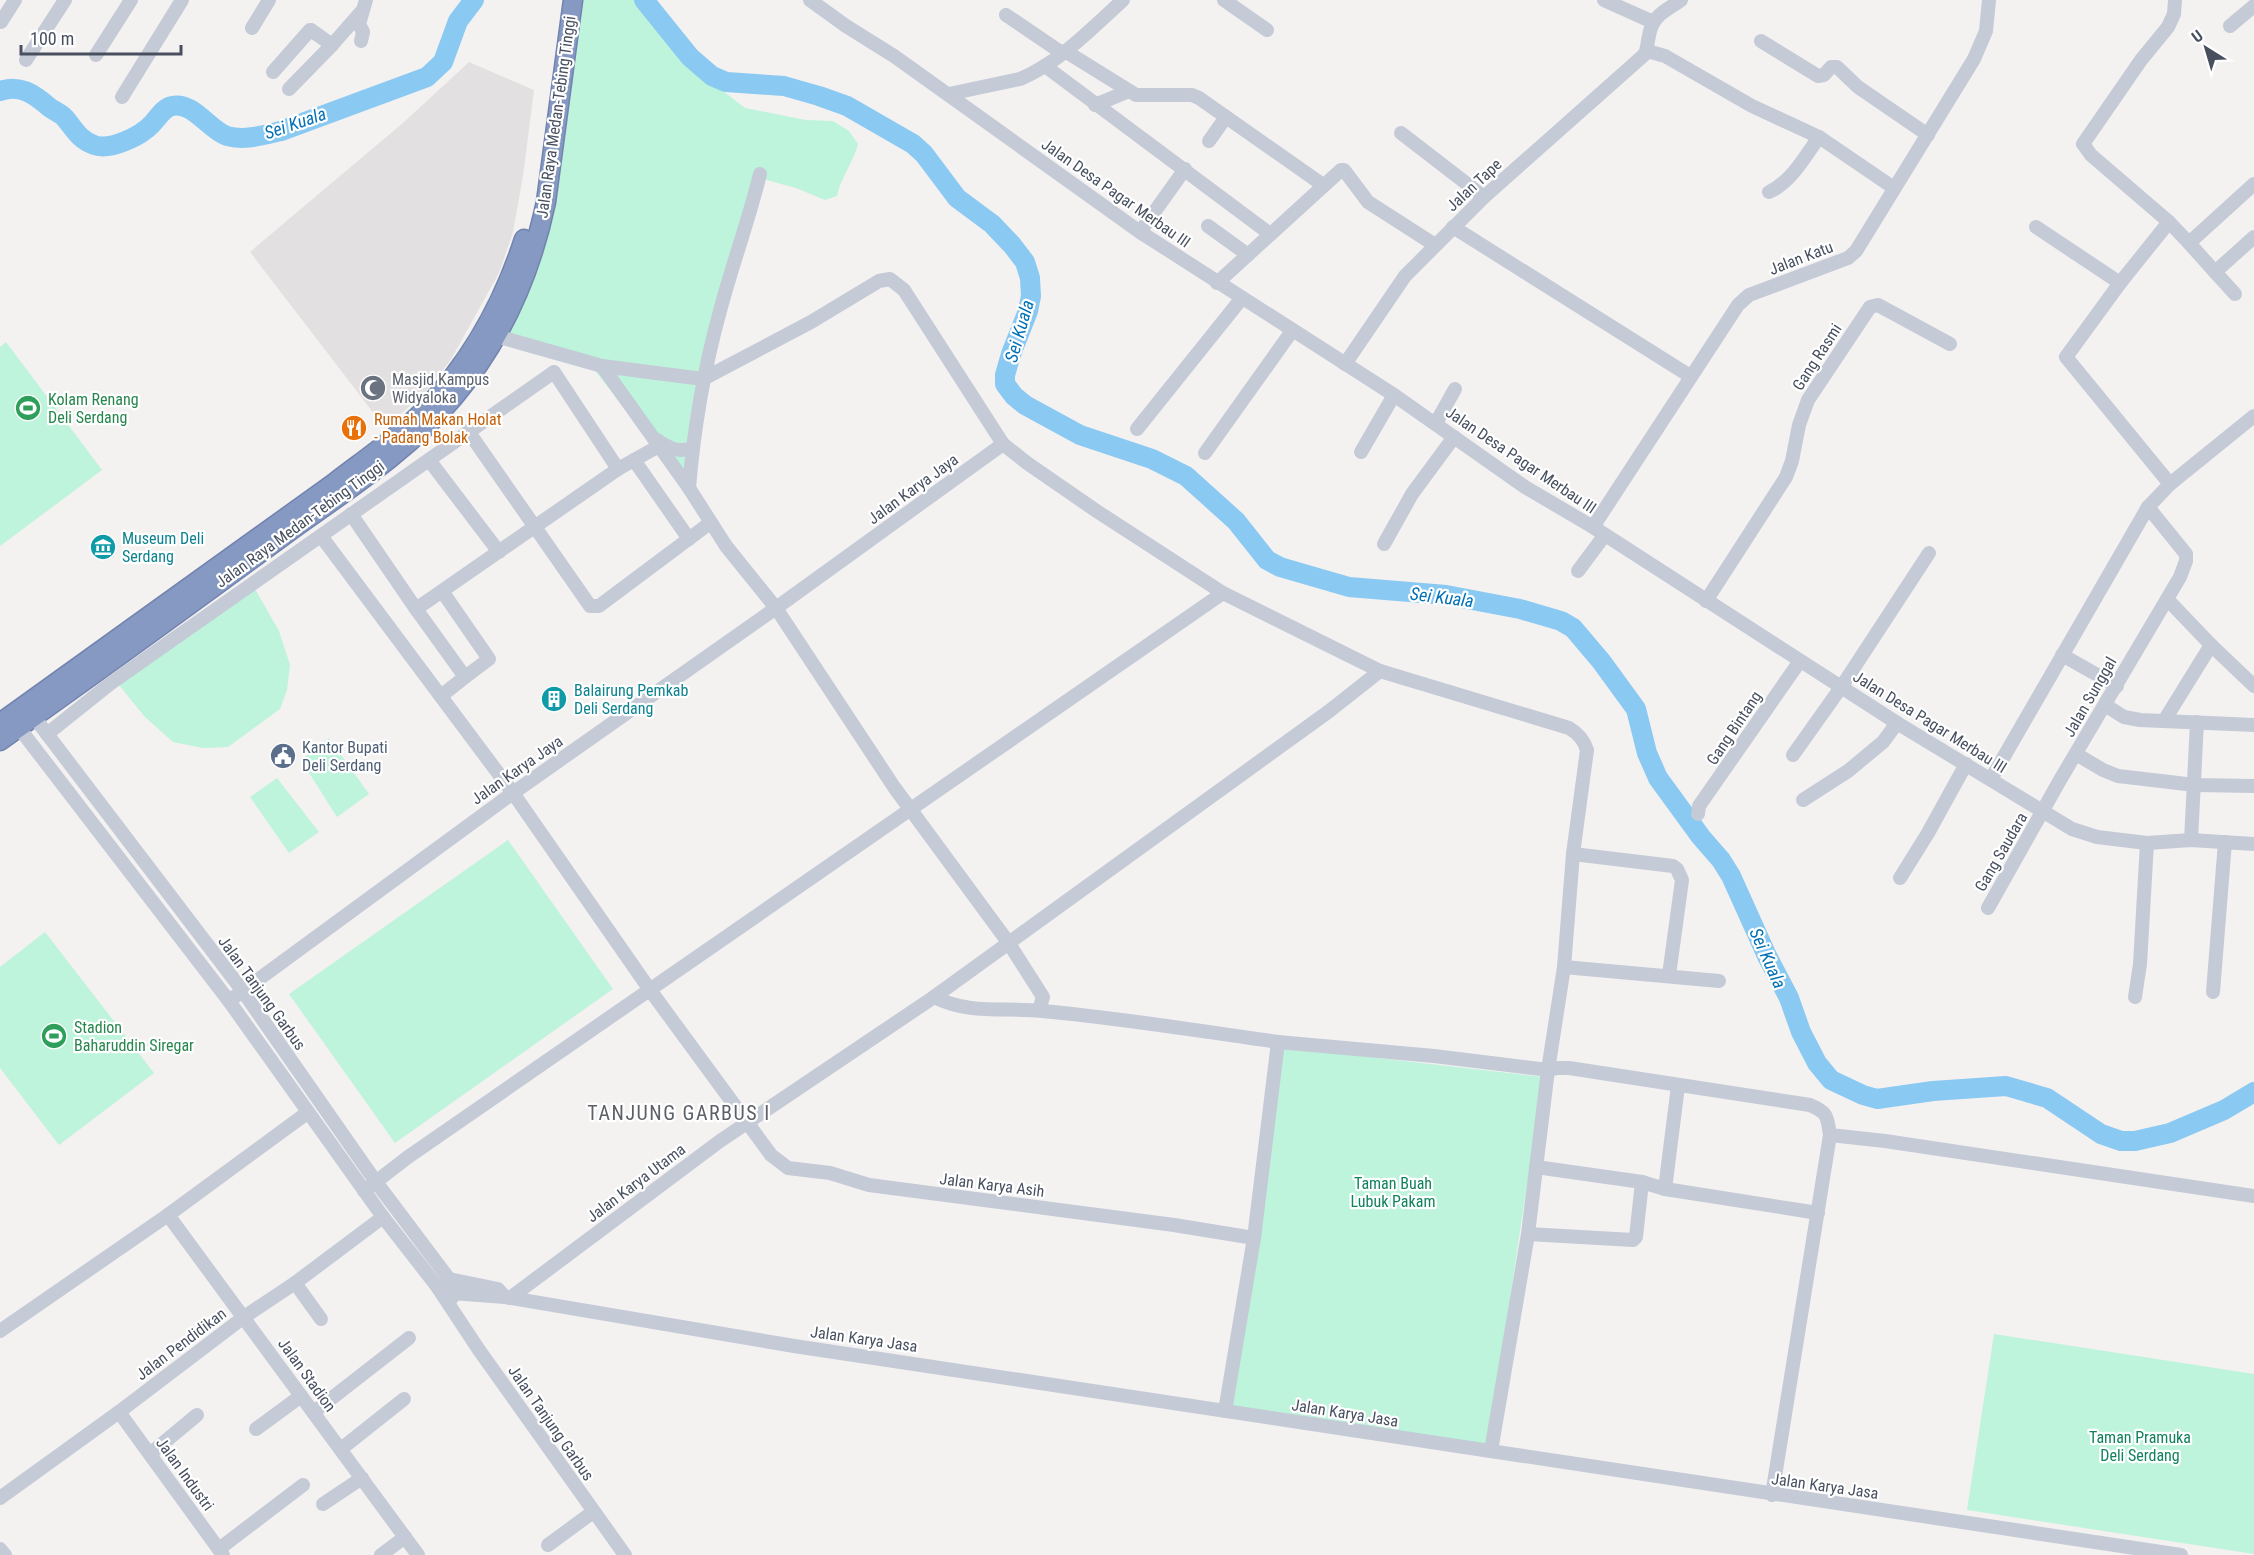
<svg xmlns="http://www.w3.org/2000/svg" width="2254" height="1555" font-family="'Roboto Condensed',sans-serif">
  <rect width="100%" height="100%" fill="#f4f1f1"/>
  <path fill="#e2e0e0" d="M469,62l65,28 -11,86 -10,56 -14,41 -49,88 -25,31 -40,36 -135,-176 154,-130z"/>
  <g fill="#bef3dc">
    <path d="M579,0h58l39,46 47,45 22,17 61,12 27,1 16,10 9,13c-5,19 -17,33 -21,52l-12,4 -29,-12 -40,-11 -70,310 -101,-129 -84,-24 58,-203h7z"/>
    <path d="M6,342l96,128 -102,76v-199z"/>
    <path d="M255,589l24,42 11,34 -3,25 -7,19 -52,38 -25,1 -30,-6 -28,-25 -27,-33z"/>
    <path d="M329,738l40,56 -32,23 -36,-57z"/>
    <path d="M277,778l42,54 -30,21 -39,-56z"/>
    <path d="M508,840l105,149 -218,154 -106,-149z"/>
    <path d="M45,932l109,141 -95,72 -59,-77v-101z"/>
    <path d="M1282,1047l261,30 -55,369 -259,-39z"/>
    <path d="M1994,1334l260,40v180l-287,-44z"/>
  </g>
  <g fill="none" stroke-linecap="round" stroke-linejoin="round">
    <g stroke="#89c9f2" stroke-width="20">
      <path d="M644,0l46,57 22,19 14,6 58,4 35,10 28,10 66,38 11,10 33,44 35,26 20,21 13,17 5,16 1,18 -3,15 -17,43 -6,21v9l9,12 11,9 55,30 72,24 34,17 50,45 31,39 13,7 69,20 97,8 74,14 41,12 12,7 28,33 35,48 11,44 11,25 43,59 20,23 10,16 36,80 22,42 12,34 16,31 14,17 32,15 14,4 56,-8 73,-5 41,12 54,36 20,7h14l35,-8 54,-23 30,-18"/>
      <path d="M0,91c20,-7 34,3 49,16 5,4 11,6 15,10 10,11 14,22 30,28 16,6 47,-9 58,-21 6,-6 11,-16 20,-18 21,-5 37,24 55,30 17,5 37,-1 54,-5l146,-54 16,-15 15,-41 16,-21"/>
    </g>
    <g stroke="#7183ae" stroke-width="21">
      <g id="highway">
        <path d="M0,723l334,-240c31,-24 65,-47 92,-75 45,-47 78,-107 98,-169"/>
        <path d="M0,741c96,-68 191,-137 286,-207 58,-42 122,-82 168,-137 47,-56 77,-124 92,-195l27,-202"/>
      </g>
    </g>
    <g stroke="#c4cad6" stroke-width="14">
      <path d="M810,0l36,26 48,30 246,176 254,163 131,92 68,40 304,196 175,106 25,8 50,6 44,-3 63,4"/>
      <path d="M1224,0l43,30"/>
      <path d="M1604,0l49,22"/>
      <path d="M1006,15l56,38"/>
      <path d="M1,22l14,-22"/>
      <path d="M2230,26l24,-20"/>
      <path d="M252,28l17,-28"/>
      <path d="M361,41l2,-9 -4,-8 7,-24"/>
      <path d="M1761,41l57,35 6,-1 7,-8h6l21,20 70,48"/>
      <path d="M1065,51l71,44h56l7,3 124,87"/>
      <path d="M1647,51l18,5 87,50 67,31 75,51"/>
      <path d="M96,55l35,-55"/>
      <path d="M26,60l39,-60"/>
      <path d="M1045,66l225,168"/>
      <path d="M273,72l37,-42h1l21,15 29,-33"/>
      <path d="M289,89l43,-44"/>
      <path d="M949,94l71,-15c40,-17 71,-50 103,-79"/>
      <path d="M122,97l60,-97"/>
      <path d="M1095,105l34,-14"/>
      <path d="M1401,133l83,64"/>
      <path d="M1209,141l17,-24"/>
      <path d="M1769,192c22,-10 36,-35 50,-55"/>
      <path d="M2169,222l-78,-67 -8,-11 58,-84 27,-33 6,-13 1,-14"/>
      <path d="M1208,226l40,29"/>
      <path d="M1453,227l237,149"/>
      <path d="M2036,227l84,56"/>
      <path d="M1140,232l45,-63"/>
      <path d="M2215,272l-26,-29 65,-59"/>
      <path d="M1217,283l124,-113h3l24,32 67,43"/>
      <path d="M2235,294l-20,-22 39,-35"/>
      <path d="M496,336l106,30 101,13 108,-57 68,-41 11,-2 14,11 99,154 24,19 71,49 125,81 157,78 189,57c10,6 15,12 18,22l-14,104 -9,113 -16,103 -20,164 -37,217"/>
      <path d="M1345,364l60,-88 79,-79 160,-142c4,-6 3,-12 5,-19 3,-21 17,-25 32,-36"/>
      <path d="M602,366l87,122 37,58 50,62 118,179 114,155 35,55 -4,13"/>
      <path d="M1436,423l19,-34"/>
      <path d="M1137,429l105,-131"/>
      <path d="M468,431l122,175h9l111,-83"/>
      <path d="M657,440c11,8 22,13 35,8"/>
      <path d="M1361,452l33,-57"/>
      <path d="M1205,453l87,-122"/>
      <path d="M429,460l70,92"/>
      <path d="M634,460l55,79"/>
      <path d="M2170,484l-104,-127 54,-74 49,-61 20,21"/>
      <path d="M689,488c5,-61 15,-119 31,-177 12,-46 29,-91 40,-137"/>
      <path d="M351,514l65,95"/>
      <path d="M1593,527l145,-222 11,-10 99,-37 8,-7 118,-192 12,-28 3,-31"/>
      <path d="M321,536l192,257 137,197 121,165 17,13 42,5 39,12 305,40 80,13"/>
      <path d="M1384,544l28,-50 42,-57"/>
      <path d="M1578,571l26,-35"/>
      <path d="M442,591l47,68 -24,18 -49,-68 202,-140 41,-23"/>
      <path d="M2168,600l43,45 43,41"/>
      <path d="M1706,601l80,-124 6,-16 7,-36 9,-25 62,-93 8,-2 72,39"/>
      <path d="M2062,655l55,31"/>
      <path d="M441,696l24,-19"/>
      <path d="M2105,705l19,12 16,3 114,5"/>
      <path d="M28,709l214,281 134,192 73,97 3,19"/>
      <path d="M13,720l216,281 154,216 53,68 43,65 146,205"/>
      <path d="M2164,721l47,-76"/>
      <path d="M47,734l64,-51 443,-311 64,97"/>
      <path d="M2076,754l27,16 15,6 77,9 59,1"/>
      <path d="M1793,755l49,-69 87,-133"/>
      <path d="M1991,779l157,-272 22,-23 84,-68"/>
      <path d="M1803,800l45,-29 35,-29 14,-19"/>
      <path d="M1698,814l1,-8 101,-145"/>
      <path d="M2191,840l6,-118"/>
      <path d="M1573,854l100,12 4,3 5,11 -13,95"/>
      <path d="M1900,878l28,-45 38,-69"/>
      <path d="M1988,908l72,-128 120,-203 6,-16v-7l-38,-47"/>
      <path d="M1564,967l155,14"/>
      <path d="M2213,992l12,-150"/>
      <path d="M934,997c36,18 70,10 108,14 79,7 157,20 236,31"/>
      <path d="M2135,997l5,-33 7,-121"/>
      <path d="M229,1001l284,-208 263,-185 227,-164"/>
      <path d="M1678,1086l-13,103 153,24"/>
      <path d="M1536,1167l106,15 23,7"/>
      <path d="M364,1191l44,-34 815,-564"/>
      <path d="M168,1215l250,340"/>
      <path d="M1528,1234l105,6 3,-3 6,-55"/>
      <path d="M449,1279l49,10 7,8"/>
      <path d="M295,1283l26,36"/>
      <path d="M436,1285l16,8 53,4 289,49 1387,209"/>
      <path d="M510,1298l210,-157 214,-144 394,-285 52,-41"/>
      <path d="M0,1331l168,-116 139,-102"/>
      <path d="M1225,1411l29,-173 24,-196 156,14 114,14 10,-2h11l241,37c18,8 17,11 20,30l55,6 369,55"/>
      <path d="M119,1412l104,143"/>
      <path d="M314,1412l95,-74"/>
      <path d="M256,1429l45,-33"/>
      <path d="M341,1449l63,-50"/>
      <path d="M150,1454l47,-39"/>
      <path d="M1772,1495l58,-360"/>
      <path d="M0,1498l119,-86 125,-95 51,-34 88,-66"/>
      <path d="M323,1504l39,-26"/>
      <path d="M548,1545l45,-33"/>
      <path d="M0,1549l5,6"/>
      <path d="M219,1549l84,-64"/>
      <path d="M381,1555l24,-18"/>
    </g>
    <use href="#highway" stroke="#8699c2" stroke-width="18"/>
  </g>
  <defs>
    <g id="mosque-disc" transform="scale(1.35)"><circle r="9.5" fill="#6b7280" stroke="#fff"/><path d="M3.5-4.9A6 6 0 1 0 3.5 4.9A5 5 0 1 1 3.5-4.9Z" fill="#fff"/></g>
    <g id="stadium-disc" transform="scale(1.35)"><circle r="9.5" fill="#2e9e5b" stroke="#fff"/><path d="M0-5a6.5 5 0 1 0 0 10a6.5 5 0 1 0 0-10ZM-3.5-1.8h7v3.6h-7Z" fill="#fff"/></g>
    <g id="restaurant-disc" transform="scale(1.35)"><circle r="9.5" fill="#e8710a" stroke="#fff"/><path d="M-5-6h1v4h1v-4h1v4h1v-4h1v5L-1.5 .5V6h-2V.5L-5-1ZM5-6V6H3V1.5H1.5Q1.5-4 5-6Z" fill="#fff"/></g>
    <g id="museum-disc" transform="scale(1.35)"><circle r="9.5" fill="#0f9aa8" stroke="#fff"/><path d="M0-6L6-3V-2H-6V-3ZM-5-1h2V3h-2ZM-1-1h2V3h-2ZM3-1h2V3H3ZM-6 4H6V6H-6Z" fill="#fff"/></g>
    <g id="building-disc" transform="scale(1.35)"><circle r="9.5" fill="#0f9aa8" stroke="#fff"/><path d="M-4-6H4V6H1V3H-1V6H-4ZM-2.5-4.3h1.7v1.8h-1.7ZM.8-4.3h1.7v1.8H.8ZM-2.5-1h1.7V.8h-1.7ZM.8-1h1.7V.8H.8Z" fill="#fff"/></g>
    <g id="civic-disc" transform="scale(1.35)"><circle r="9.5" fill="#5c6f8a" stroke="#fff"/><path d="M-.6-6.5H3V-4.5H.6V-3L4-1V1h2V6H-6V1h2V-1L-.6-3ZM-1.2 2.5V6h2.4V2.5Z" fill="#fff"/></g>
  </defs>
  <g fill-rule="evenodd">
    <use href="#mosque-disc" x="373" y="388"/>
    <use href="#stadium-disc" x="28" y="408"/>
    <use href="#restaurant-disc" x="354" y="428"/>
    <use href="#museum-disc" x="103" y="547"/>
    <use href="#building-disc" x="554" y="699"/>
    <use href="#civic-disc" x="283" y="756"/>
    <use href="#stadium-disc" x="54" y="1036"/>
  </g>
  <g text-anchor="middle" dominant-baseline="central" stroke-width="4.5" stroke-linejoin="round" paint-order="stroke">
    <g font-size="16" fill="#485060" stroke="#fff">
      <text transform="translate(556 117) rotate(-82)">Jalan Raya Medan-Tebing Tinggi</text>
      <text transform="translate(1474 185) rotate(-43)">Jalan Tape</text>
      <text transform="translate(1116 193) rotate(35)">Jalan Desa Pagar Merbau III</text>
      <text transform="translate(1801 258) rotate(-21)">Jalan Katu</text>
      <text transform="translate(1817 357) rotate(-57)">Gang Rasmi</text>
      <text transform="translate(1521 460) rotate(34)">Jalan Desa Pagar Merbau III</text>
      <text transform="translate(913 489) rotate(-36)">Jalan Karya Jaya</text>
      <text transform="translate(300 524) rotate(-36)">Jalan Raya Medan-Tebing Tinggi</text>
      <text transform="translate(2090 697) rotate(-60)">Jalan Sunggal</text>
      <text transform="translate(1930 722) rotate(32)">Jalan Desa Pagar Merbau III</text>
      <text transform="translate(1734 728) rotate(-56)">Gang Bintang</text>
      <text transform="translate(517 770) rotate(-35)">Jalan Karya Jaya</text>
      <text transform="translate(2001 852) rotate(-60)">Gang Saudara</text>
      <text transform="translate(262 993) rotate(54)">Jalan Tanjung Garbus</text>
      <text transform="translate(636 1183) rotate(-37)">Jalan Karya Utama</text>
      <text transform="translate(992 1185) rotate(7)">Jalan Karya Asih</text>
      <text transform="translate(864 1339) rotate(8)">Jalan Karya Jasa</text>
      <text transform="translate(181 1344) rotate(-37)">Jalan Pendidikan</text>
      <text transform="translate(307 1375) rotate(54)">Jalan Stadion</text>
      <text transform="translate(1345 1413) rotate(9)">Jalan Karya Jasa</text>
      <text transform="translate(551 1423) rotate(55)">Jalan Tanjung Garbus</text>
      <text transform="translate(185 1474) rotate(54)">Jalan Industri</text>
      <text transform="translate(1825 1486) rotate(8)">Jalan Karya Jasa</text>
    </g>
    <g font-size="16" fill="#5b616d" stroke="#fff" text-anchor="start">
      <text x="392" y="379">Masjid Kampus<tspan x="392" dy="18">Widyaloka</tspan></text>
    </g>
    <g font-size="16" fill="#27864d" stroke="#fff" text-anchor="start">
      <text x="48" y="399">Kolam Renang<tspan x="48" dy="18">Deli Serdang</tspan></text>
      <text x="74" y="1027">Stadion<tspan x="74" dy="18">Baharuddin Siregar</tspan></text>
    </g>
    <g font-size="16" fill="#c56008" stroke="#fff" text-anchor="start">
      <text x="374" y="419">Rumah Makan Holat<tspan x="374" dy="18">- Padang Bolak</tspan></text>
    </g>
    <g font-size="16" fill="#0d838f" stroke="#fff" text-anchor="start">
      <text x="122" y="538">Museum Deli<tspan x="122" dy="18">Serdang</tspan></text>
      <text x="574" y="690">Balairung Pemkab<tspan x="574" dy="18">Deli Serdang</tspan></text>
    </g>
    <g font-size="16" fill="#4e5e75" stroke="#fff" text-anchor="start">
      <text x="302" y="747">Kantor Bupati<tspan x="302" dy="18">Deli Serdang</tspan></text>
    </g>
    <g font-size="16" fill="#12825e" stroke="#fff">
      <text x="1393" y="1183">Taman Buah<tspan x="1393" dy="18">Lubuk Pakam</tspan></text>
      <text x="2140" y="1437">Taman Pramuka<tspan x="2140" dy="18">Deli Serdang</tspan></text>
    </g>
    <g font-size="18" font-style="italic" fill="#0371b7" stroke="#fff">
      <text transform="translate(295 123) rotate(-19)">Sei Kuala</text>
      <text transform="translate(1019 331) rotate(-74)">Sei Kuala</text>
      <text transform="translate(1442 597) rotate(7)">Sei Kuala</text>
      <text transform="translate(1768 958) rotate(66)">Sei Kuala</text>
    </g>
    <g font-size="20" letter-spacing="1.5" fill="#5d6067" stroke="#fff">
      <text x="679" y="1113">TANJUNG GARBUS I</text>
    </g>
  </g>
  <g transform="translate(2206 48) rotate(323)" stroke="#ffffff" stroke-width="4.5" paint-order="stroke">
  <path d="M0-4.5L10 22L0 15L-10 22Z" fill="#485060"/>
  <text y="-9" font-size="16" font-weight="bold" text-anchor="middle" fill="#485060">U</text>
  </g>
  <path d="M21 45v9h160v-9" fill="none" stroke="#485060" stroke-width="3"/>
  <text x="30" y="45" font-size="18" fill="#485060" stroke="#ffffff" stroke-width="4.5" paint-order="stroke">100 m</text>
</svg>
